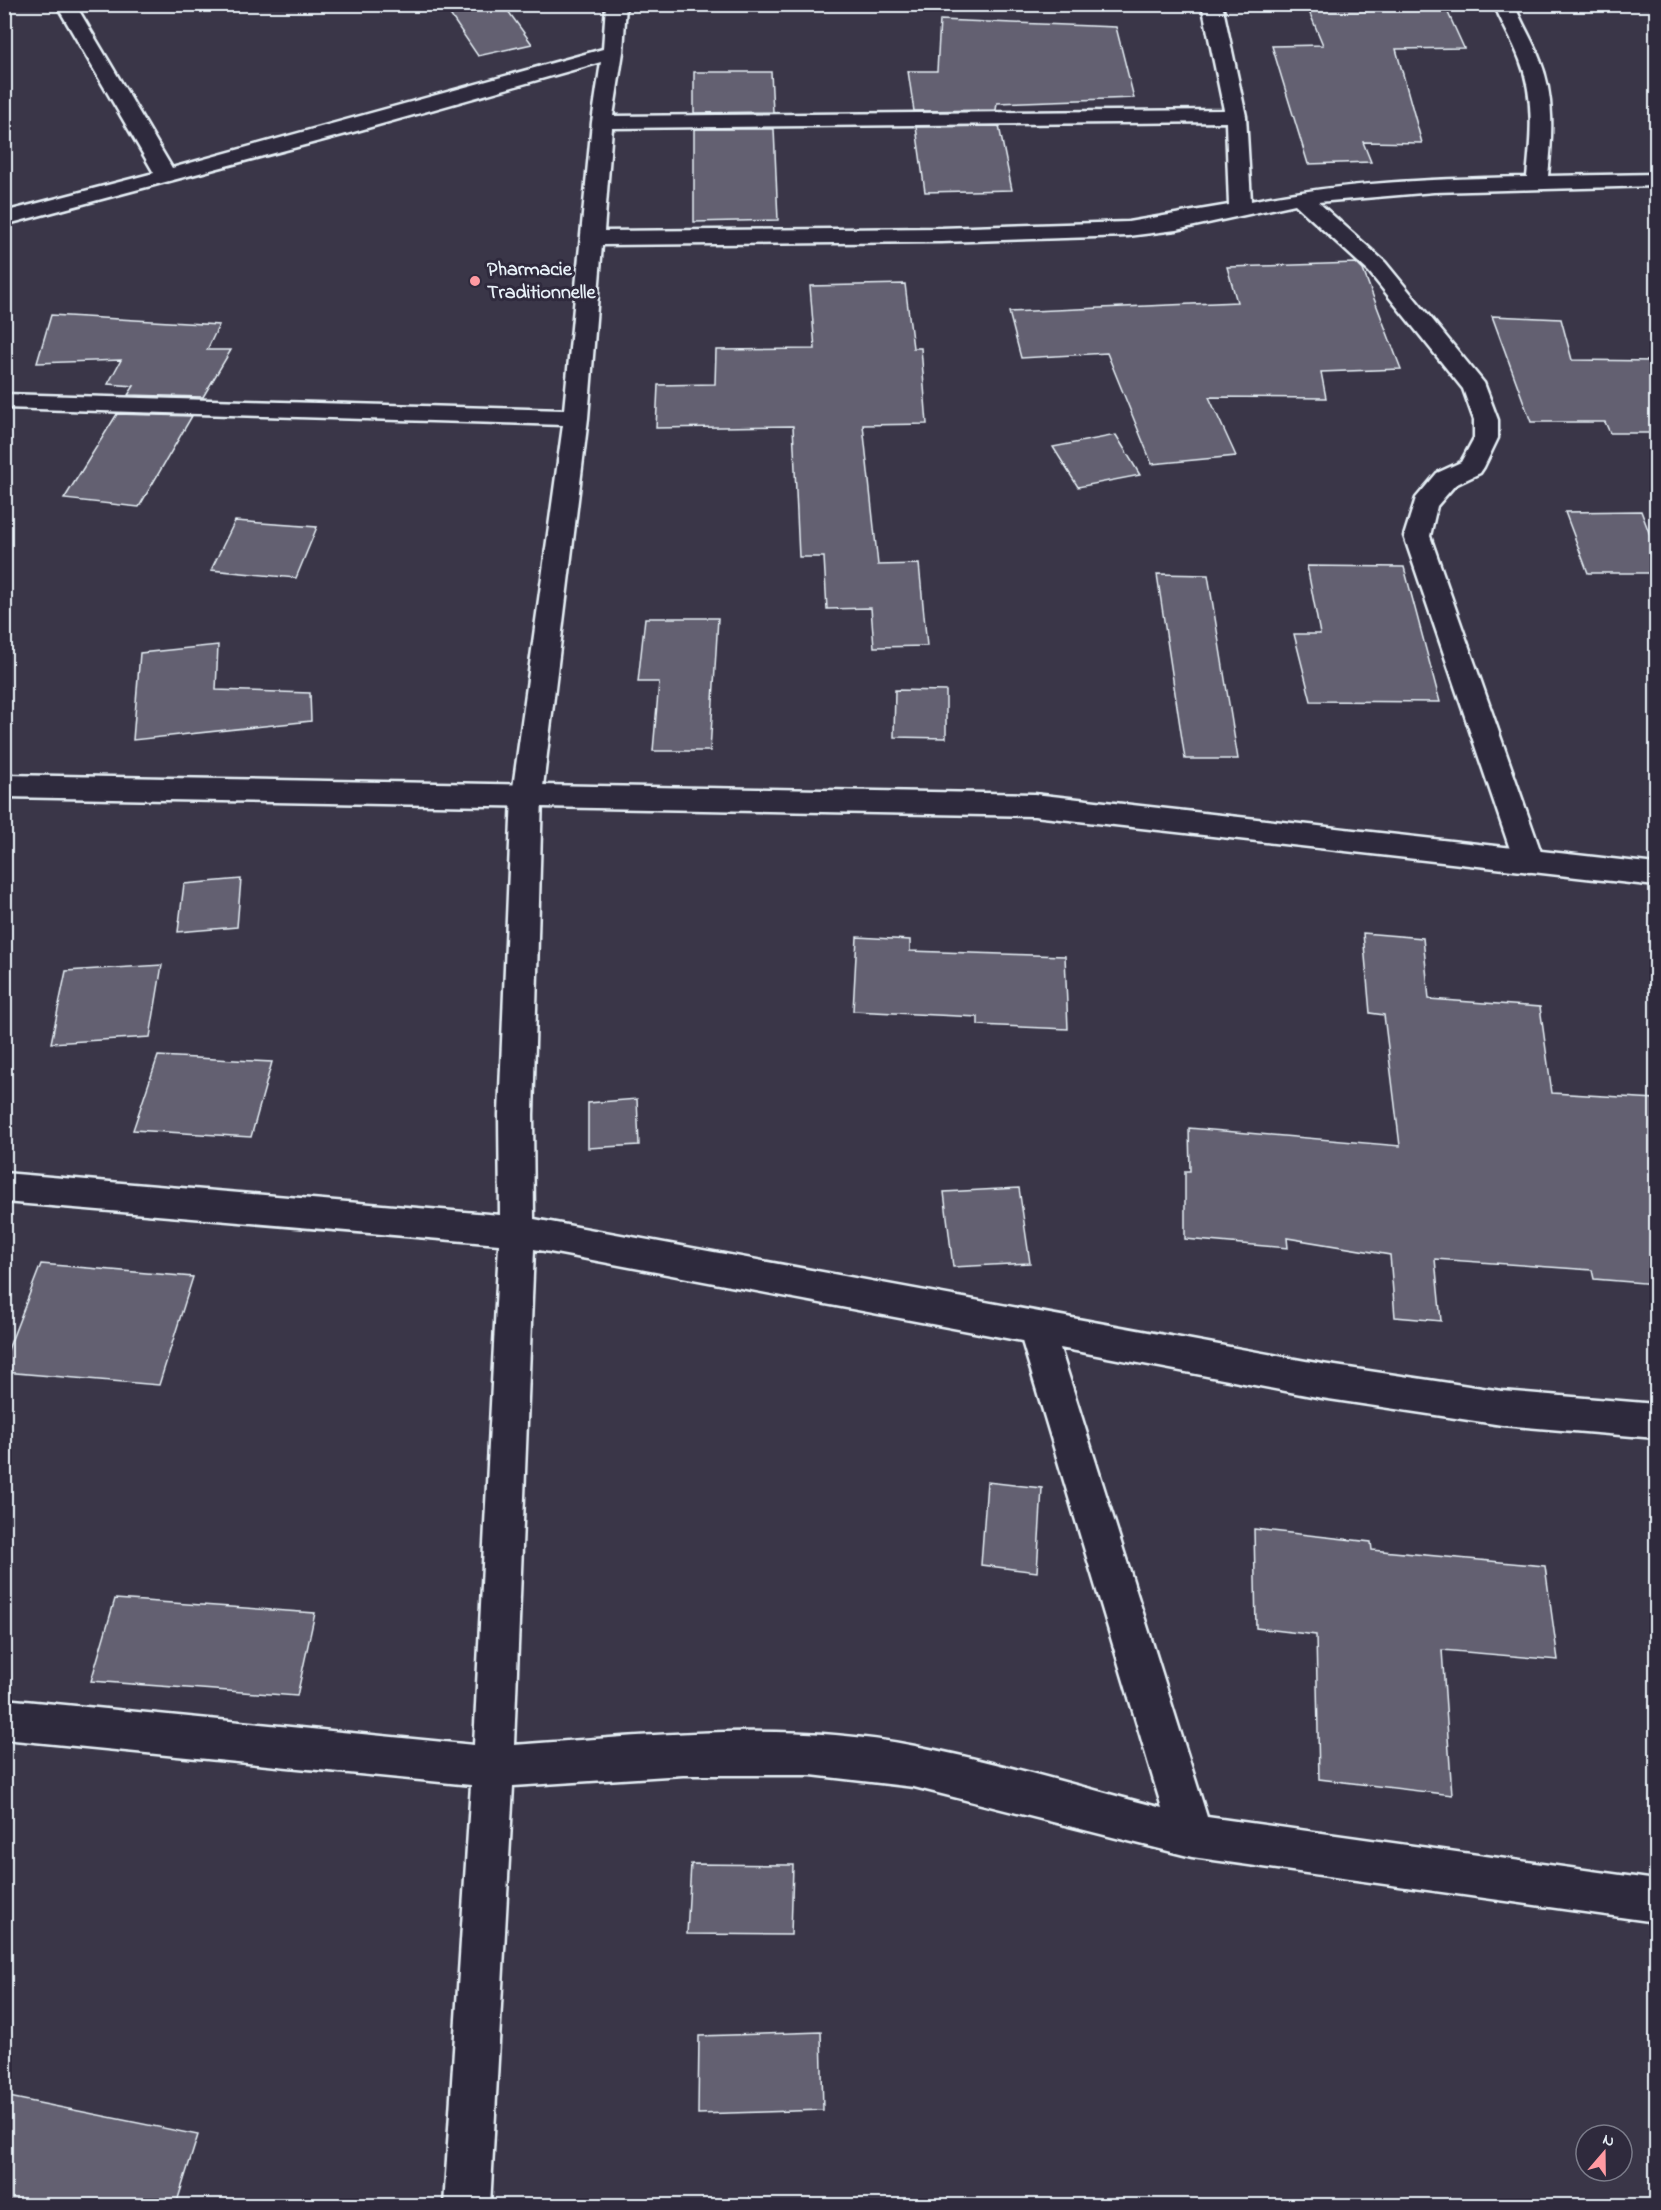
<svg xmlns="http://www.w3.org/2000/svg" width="1661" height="2210" font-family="'Indie Flower',sans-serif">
  <rect width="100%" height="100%" fill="#3a3648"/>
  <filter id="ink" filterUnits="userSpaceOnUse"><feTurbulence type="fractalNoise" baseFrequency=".0167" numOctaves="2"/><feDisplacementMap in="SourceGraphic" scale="12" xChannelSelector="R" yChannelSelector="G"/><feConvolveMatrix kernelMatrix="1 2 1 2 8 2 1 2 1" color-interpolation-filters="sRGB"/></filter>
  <g filter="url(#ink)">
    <g fill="#636171" stroke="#e8f1f8" stroke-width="1.5">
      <path d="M443,4h60l29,40 -54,12z"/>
      <path d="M1306,4h138l20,44 -68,1 26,94 -59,-1 8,20 -63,2 -36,-118 51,-1z"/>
      <path d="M940,20l176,7 18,71 -137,5 -1,7 -82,1 -6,-40h29z"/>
      <path d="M694,72h77l2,40 -79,1z"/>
      <path d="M999,126l13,64 -87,2 -9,-65z"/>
      <path d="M694,129h80l4,91 -84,2z"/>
      <path d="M1356,263l7,7 38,99 -80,3 5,26 -117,-1 27,59 -84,8 -45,-111 -86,5 -12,-46 228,-10 -10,-35z"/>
      <path d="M905,284l8,64h8l6,76 -64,1 15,140 41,-1 8,82 -53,1 -3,-39 -44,1 -3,-52h-25l-6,-131 -137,2 2,-43 57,-1 1,-34 99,-1 -5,-63z"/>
      <path d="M51,315l168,10 -12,25h24l-28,47 -75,-2 6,-9 -26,-2 13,-24 -84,3z"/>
      <path d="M1492,316l69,3 11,41 84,1v72h-46l-5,-11h-74z"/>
      <path d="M117,414l75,2 -53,91 -75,-8z"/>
      <path d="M1116,435l24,40 -62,12 -25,-40z"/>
      <path d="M1641,511l15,40v22h-68l-23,-61z"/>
      <path d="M235,521l82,6 -21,51 -85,-8z"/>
      <path d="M1307,566l97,1 36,135 -129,-1 -17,-67h26z"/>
      <path d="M1157,574l51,1 30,184h-53z"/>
      <path d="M645,618h73l-8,133h-57l6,-69h-21z"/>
      <path d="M218,645l-2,45 94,3 1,28 -178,19 7,-87z"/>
      <path d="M895,690l51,1v47l-52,-1z"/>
      <path d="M241,879l-4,48 -59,5 6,-48z"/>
      <path d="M1363,933l60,5 6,61 111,8 12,86 104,6v185l-62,-5 -2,-9 -157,-11 6,62 -46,-4 -5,-62 -103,-17 1,10 -103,-9v-68h5l-1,-43 211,18 -16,-131 -14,-2z"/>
      <path d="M857,937l53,3v11l155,5 3,73 -90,-4v-8l-125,-6z"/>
      <path d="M162,965l-12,72 -99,6 15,-72z"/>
      <path d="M158,1056l114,6 -21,75 -118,-7z"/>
      <path d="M637,1099l2,46 -51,3v-45z"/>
      <path d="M1019,1188l11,75 -77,4 -9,-75z"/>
      <path d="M41,1264l152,13 -34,108 -155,-13v-12z"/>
      <path d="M987,1482l55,6 -5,84 -56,-7z"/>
      <path d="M1254,1529l117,13 1,8 173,16 13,94 -116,-10 10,145 -133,-16 -3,-144 -60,-7z"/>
      <path d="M115,1599l200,14 -18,83 -206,-15z"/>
      <path d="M691,1864l102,1 -2,70 -104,-1z"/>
      <path d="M821,2032l2,78 -125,4 1,-78z"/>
      <path d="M4,2096l194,39 -22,70h-172z"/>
    </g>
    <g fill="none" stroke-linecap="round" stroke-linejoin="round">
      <g stroke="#e8f1f8" stroke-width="5">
        <path id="minor" d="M56,4h19l97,164 431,-119 3,-45h20l-3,48 -10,64 611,-6 -22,-106h20l24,112 5,85c90,-19 183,-22 276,-24 4,-39 8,-79 -7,-117 -7,-19 -18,-36 -26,-56h20c8,20 19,37 26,56 15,37 12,77 8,116l108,-2v12l-222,6 -116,10 67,60 99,121 14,37v18l-14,29 -4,6 -25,12 -18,21 -7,30 114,325 -4,8 -11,3 -11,-3 -4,-8 -110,-325 12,-38 21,-25 24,-11 13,-24v-18l-11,-31 -94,-117 -74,-68 -119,26 -48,6 -187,6 -339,3 -14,173 -46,377 -9,320 1,104 788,145 180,27 154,13v34l-154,-13 -180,-27 -262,-50 147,469 449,63v42l-464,-65 -278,-70 -103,-12h-128l-170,11 -23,420h-46l27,-421 -467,-46v-40l470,46 25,-501 -495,-42v-29l496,42 -1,-100 13,-320 51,-370 -559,-17v-14l560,16 28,-288 9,-60 -255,72 -342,91v-13l150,-39zM1226,122l3,83 -101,17 -187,6 -337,3 8,-103zM534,1249l488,92 140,467c-82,-21 -164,-46 -247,-62 -131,-26 -269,-10 -401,-1z"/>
      </g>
      <g stroke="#e8f1f8" stroke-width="5">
        <path id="major" d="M4,775l1030,19 622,70v22l-622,-70 -1030,-19z"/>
      </g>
      <use href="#minor" fill="#2f2a3d" fill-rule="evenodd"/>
      <use href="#major" fill="#2f2a3d" fill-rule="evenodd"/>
    </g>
  </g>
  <circle fill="#ff9aa2" stroke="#2f2a3d" stroke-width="2" cx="475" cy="281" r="6"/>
  <g text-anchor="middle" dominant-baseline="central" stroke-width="6" stroke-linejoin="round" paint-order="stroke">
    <g font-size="20" font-weight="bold" fill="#e8f1f8" stroke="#2f2a3d" text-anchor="start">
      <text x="487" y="270">Pharmacie<tspan x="487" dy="23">Traditionnelle</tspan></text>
    </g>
  </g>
  <rect width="1661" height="2210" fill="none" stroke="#2f2a3d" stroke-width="24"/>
  <rect x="12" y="12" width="1637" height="2186" fill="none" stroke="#e8f1f8" stroke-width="2" filter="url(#ink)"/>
  <g transform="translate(1604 2153) rotate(20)"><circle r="28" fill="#2f2a3d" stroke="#797a88" stroke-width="1.5"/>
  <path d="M0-4.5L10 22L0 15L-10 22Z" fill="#ff9aa2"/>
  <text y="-9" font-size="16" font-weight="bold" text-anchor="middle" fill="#e8f1f8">N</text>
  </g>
</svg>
